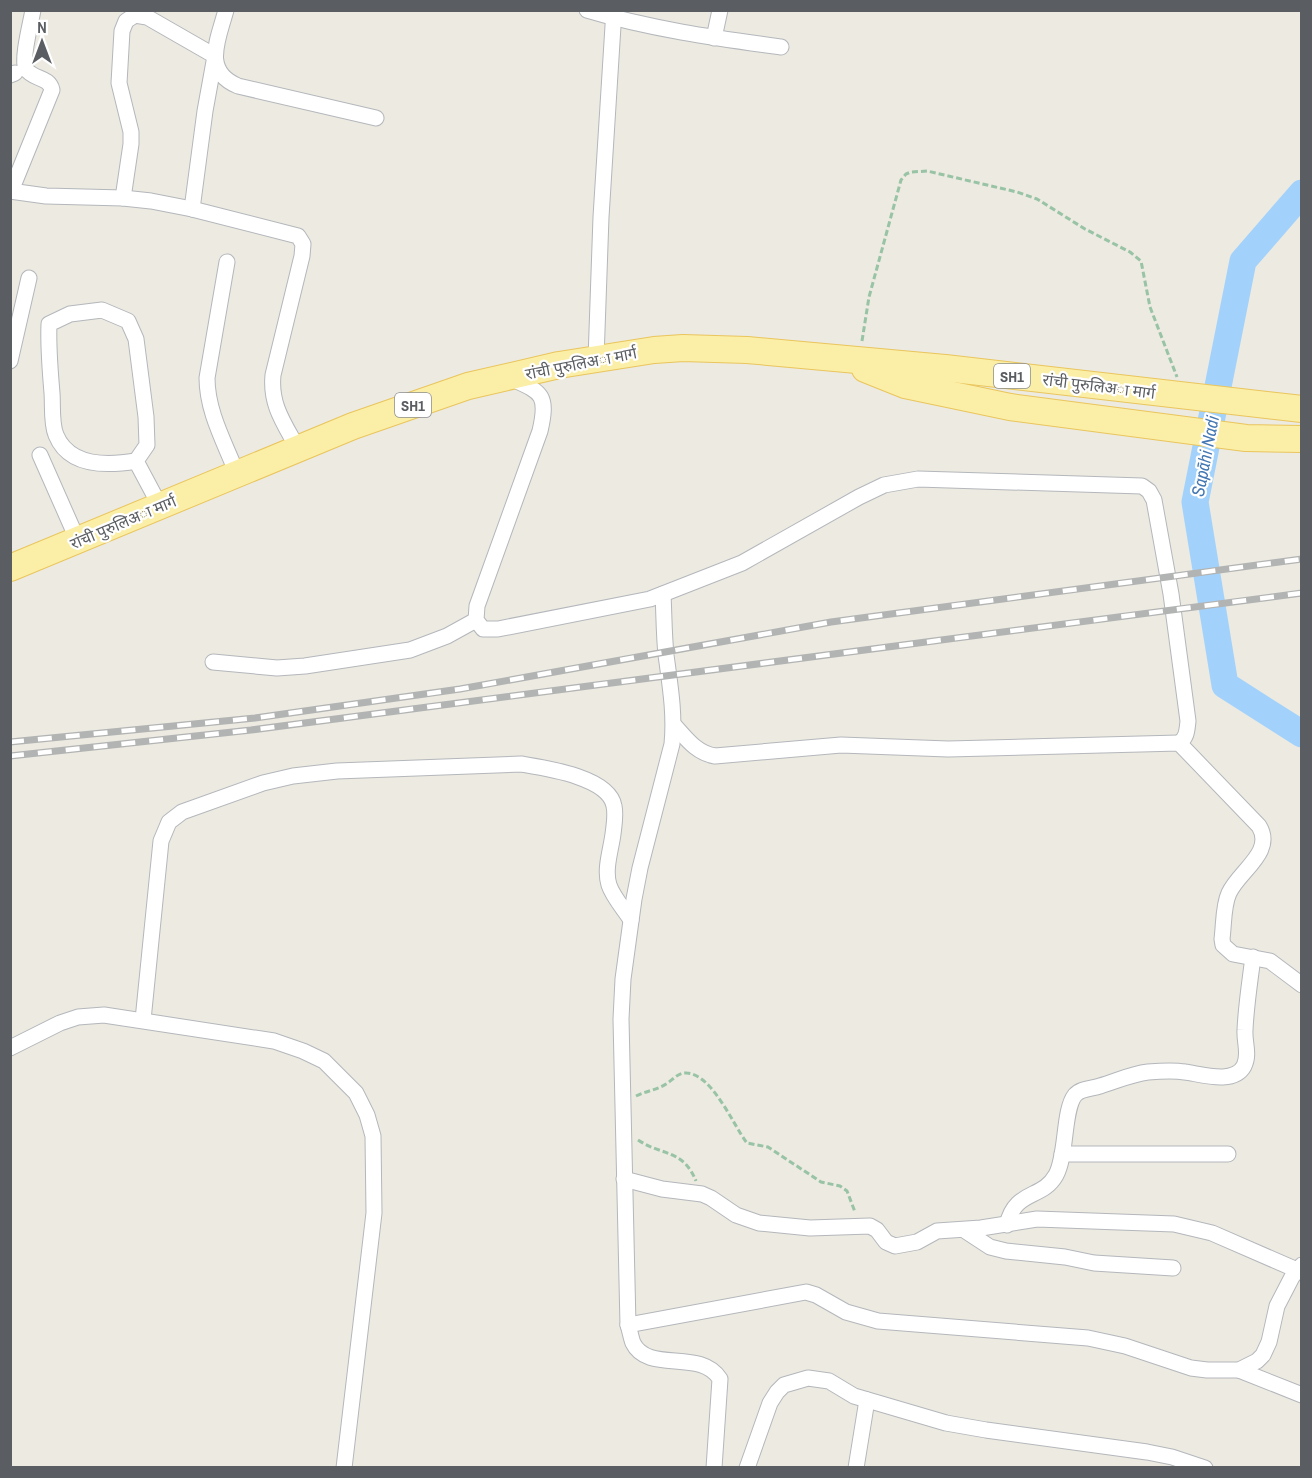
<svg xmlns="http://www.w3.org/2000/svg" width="1312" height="1478" font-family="'Archivo Narrow','Noto Sans Devanagari',sans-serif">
  <rect width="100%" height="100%" fill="#eceae1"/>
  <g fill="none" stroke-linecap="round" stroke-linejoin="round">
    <path stroke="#a2d2fb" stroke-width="27" d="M1302,193l-59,68 -48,241 30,183 77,49"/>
    <g stroke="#b4b7bb" stroke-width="17">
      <g id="minor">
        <path d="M226,10c-8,30 -24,61 12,76l138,32"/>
        <path d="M587,10c63,19 129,28 194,37"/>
        <path d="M714,38l6,-28"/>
        <path d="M10,75l5,-2"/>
        <path d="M10,191l36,5 77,2 28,3 41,8 106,27 5,8 -1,12 -29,119c-3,30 11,48 25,74"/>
        <path d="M11,191l41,-101c-3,-14 -19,-10 -26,-21 -5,-9 5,-47 7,-59"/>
        <path d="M123,198l8,-54v-12l-12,-49 3,-52 4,-10 9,-6 12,2 68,39 -10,55 -13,98"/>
        <path d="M227,262l-20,116c0,34 18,65 30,96"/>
        <path d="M596,359l5,-142 13,-207"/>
        <path d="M10,361l19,-83"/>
        <path d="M508,377c32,15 41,15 32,54l-63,175 -1,14 7,9h15l152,-30 92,-36 117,-66 25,-12 34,-6 224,7 7,5 5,9 17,94 17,127c-1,9 -1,17 -9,22"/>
        <path d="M40,455l38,86"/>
        <path d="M136,461l11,-16 -1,-28 -10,-78 -8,-18 -26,-11 -32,4 -21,10c-1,23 1,46 3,69 1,13 -1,30 4,42 13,32 51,31 80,26l24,45"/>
        <path d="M663,594c1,20 1,41 3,61 4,30 9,59 6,89l-32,124 -6,31 -11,80 -2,40 7,306c2,6 3,13 5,18 15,31 68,5 87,36l-6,89"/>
        <path d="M213,662l64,6 28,-2 105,-16 37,-14 29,-16"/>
        <path d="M674,725c12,13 22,28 41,31l126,-11 107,4 231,-6 80,83c16,26 -20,45 -30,67 -6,13 -5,31 -7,46l1,6 10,9 37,7 32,24"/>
        <path d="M143,1020l18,-179 8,-19 13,-10 81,-29 30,-7 44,-5 184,-7c24,4 88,13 93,42 2,9 0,20 -1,28 -2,16 -9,35 -4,51 4,12 15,24 22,35"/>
        <path d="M10,1048l50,-25 18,-6 26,-2 170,26 29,10 21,10 32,32 11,22 6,21 1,77 -30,255"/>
        <path d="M1062,1154h166"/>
        <path d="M624,1179l38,10 40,5 9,4 25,17 23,8 51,5 60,-2 7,4 9,12 9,4 22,-4 20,-11 44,-3 56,-9 137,5 38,9 85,37"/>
        <path d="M1007,1225c8,-36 35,-25 49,-50 11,-20 7,-65 19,-80 6,-7 17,-6 25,-9 17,-5 31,-12 48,-14 12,-1 25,-2 37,0 16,2 49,13 59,-6 6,-12 0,-24 1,-36 1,-24 5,-49 8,-73"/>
        <path d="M964,1230l26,17 16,4 59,6 29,6 79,5"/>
        <path d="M628,1325l178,-33 10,3 30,17 32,9 210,17 37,8 66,22 16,2h32l18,-9 6,-6 6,-13 8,-36 15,-29 10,-12"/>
        <path d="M1239,1370l63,25"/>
        <path d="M747,1468l23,-65 7,-11 7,-7 24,-7 21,3 25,15 92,27 40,7 161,22 25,5 33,11"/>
        <path d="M856,1468l11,-68"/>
      </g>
    </g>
    <g stroke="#eac55c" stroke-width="28">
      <g id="primary">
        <path d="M865,369l40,16 105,22 236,31 56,1"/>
        <path d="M10,568l343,-142 115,-40 91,-21 95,-15 29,-2 64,2 198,18 357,41"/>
      </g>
    </g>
    <g stroke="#98c3a5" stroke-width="3" stroke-dasharray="6 3" stroke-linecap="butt">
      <path d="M862,341l7,-44 32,-117 5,-6 5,-2 16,-1 90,21 20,7 48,30 45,23 11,9 9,46 27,70"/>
      <path d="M636,1096c10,-5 21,-6 30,-12 7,-4 12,-12 21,-11 26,2 46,52 60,70l21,4 53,35 19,4 7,5 8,21"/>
      <path d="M638,1140c24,16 45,9 58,41"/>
    </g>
    <use href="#minor" stroke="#fff" stroke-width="15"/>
    <use href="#primary" stroke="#fbefa7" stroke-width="26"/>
    <g stroke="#b2b3b3" stroke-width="7">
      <g id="rail">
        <path d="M10,742l245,-24 205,-29 371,-67 471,-63"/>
        <path d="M10,756l241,-26 1051,-137"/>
      </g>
    </g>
    <use href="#rail" stroke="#fff" stroke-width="4.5" stroke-dasharray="14" stroke-linecap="butt"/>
  </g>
  <g text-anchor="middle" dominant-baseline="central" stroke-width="4.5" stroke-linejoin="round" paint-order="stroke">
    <g fill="#fff" stroke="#8c8e90" stroke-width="1.5">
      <rect x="994" y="364" width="36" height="24" rx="4.5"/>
      <rect x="395" y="393" width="36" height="24" rx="4.5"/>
    </g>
    <g font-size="15" font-weight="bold" fill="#5a5d61">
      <text x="1012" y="376">SH1</text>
      <text x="413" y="405">SH1</text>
    </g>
    <g font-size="16" fill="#5a5d61" stroke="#fff">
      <text transform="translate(581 363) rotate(-11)">रांची पुरुलिअा मार्ग</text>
      <text transform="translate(1099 386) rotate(7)">रांची पुरुलिअा मार्ग</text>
      <text transform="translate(123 522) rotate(-23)">रांची पुरुलिअा मार्ग</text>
    </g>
    <g font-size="18" font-style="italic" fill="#4478b3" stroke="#fff">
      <text transform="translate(1205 456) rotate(-79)">Sapāhi Nadi</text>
    </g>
  </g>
  <rect width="1312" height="1478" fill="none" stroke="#5a5d61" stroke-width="24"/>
  <g transform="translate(42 42)" stroke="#ffffff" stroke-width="4.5" paint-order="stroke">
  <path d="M0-4.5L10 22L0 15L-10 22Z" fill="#5a5d61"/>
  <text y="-9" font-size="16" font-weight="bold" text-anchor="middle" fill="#5a5d61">N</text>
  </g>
</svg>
